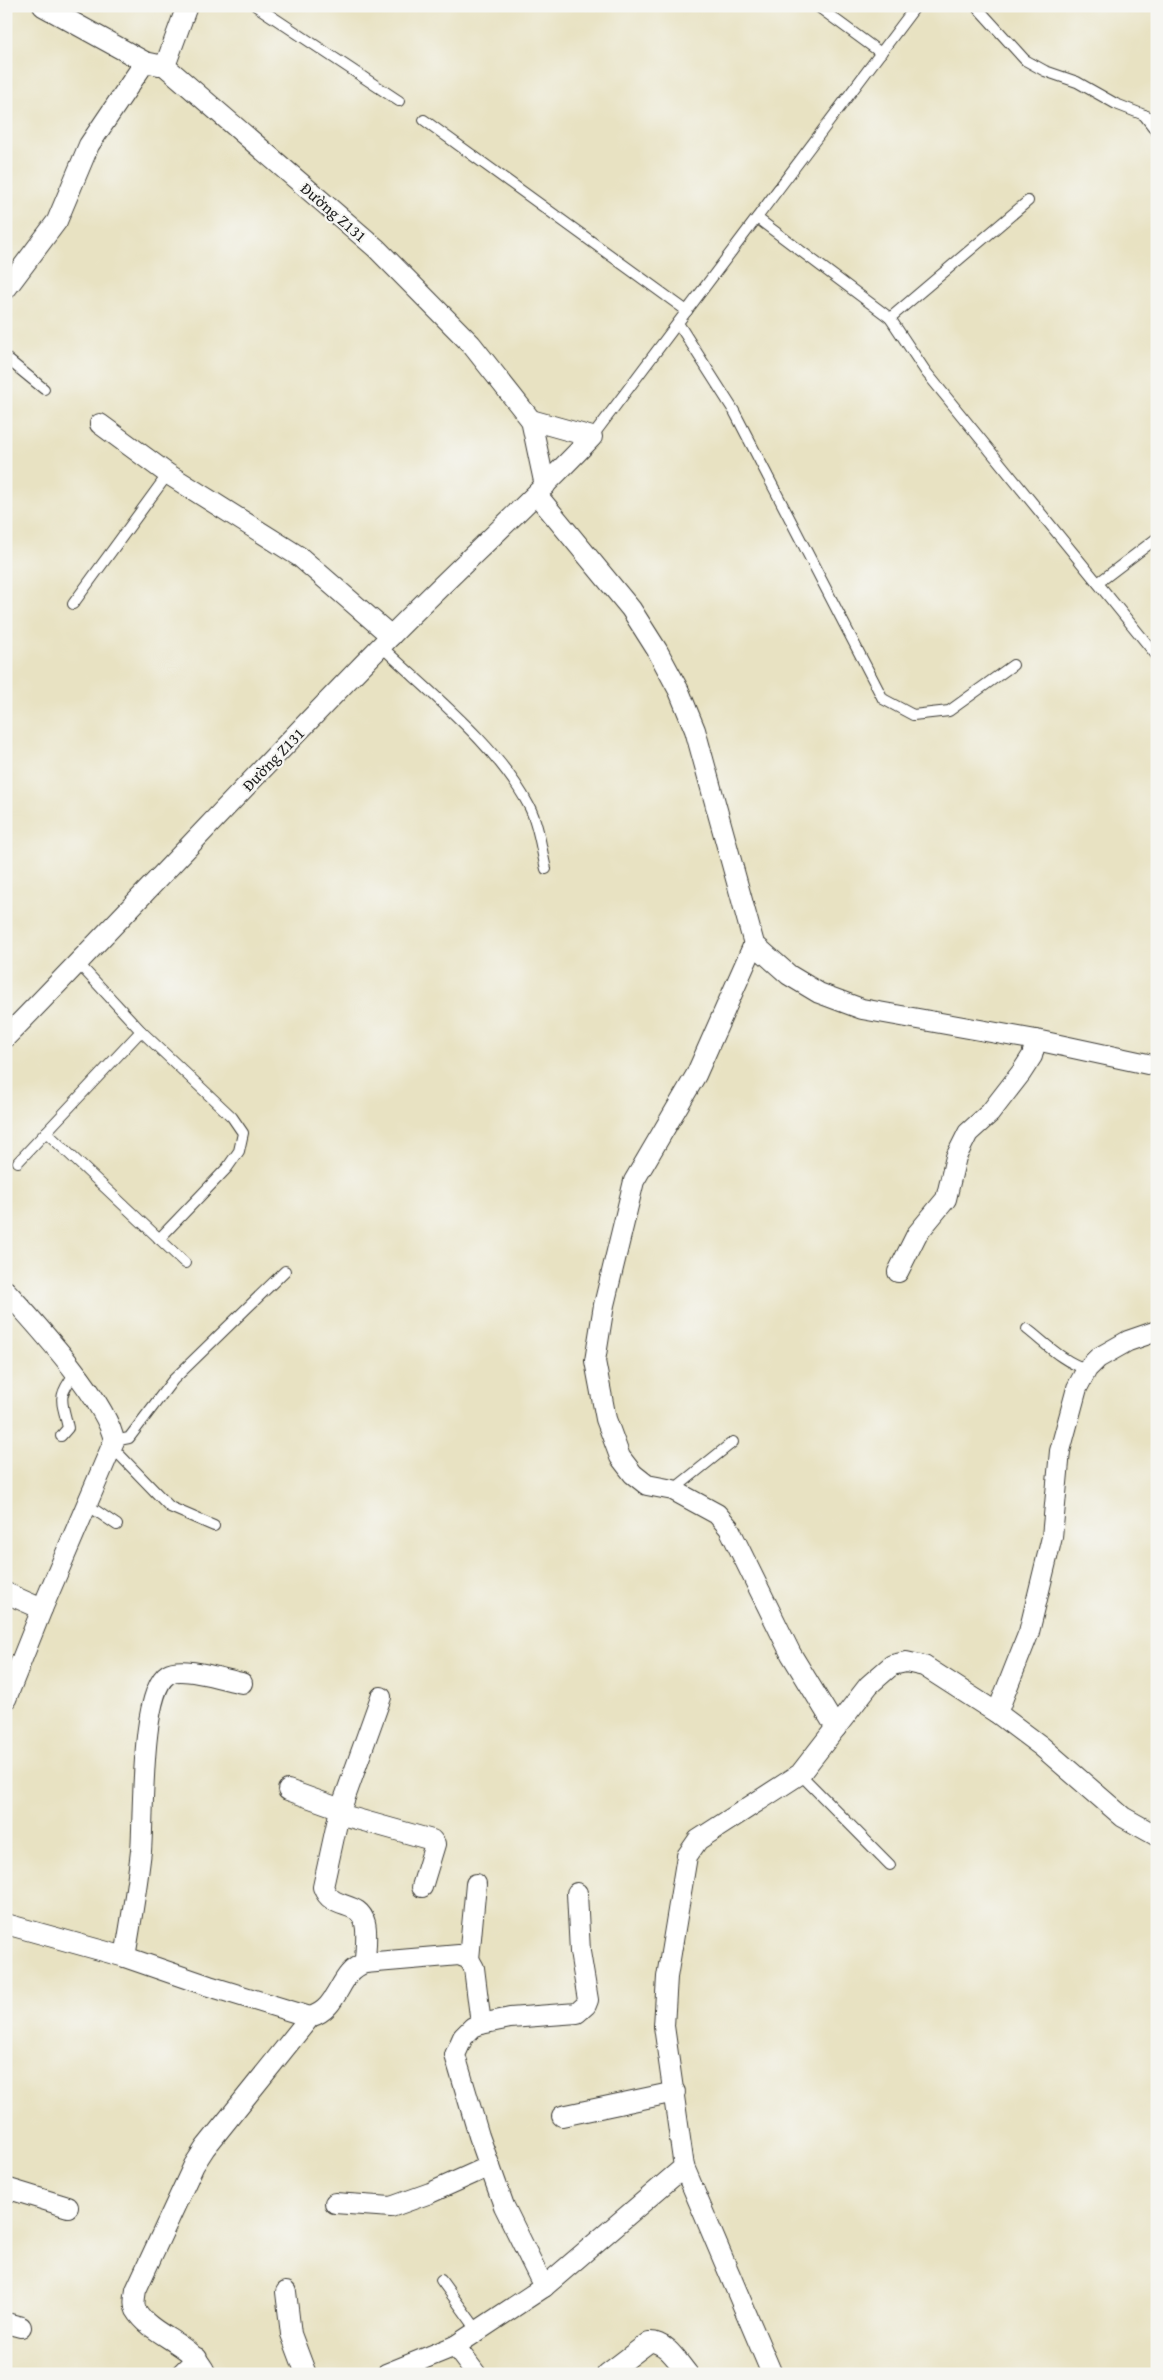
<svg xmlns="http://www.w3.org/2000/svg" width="1163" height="2380" font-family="'Gentium Book Plus',serif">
  <rect width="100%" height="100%" fill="#f6f6f2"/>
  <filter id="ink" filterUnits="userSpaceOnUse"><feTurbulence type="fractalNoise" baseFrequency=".02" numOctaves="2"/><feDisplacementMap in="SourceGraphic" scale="10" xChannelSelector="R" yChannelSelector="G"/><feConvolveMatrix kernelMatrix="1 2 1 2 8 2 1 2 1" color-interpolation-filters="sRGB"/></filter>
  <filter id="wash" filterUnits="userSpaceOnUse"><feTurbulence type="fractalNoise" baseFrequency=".0096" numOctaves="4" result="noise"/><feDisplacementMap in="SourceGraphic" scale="20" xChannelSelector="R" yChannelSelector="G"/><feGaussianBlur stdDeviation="1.12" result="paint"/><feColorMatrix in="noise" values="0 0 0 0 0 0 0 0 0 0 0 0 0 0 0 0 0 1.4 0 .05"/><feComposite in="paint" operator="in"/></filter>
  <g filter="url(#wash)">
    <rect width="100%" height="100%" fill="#e8e2c2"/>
  </g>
  <g filter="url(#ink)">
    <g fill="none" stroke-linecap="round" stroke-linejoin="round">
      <g stroke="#3b3a35" stroke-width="12">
        <g id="service">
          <path d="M256,6l143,95"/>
          <path d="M817,6l64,47"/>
          <path d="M976,6l49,54 20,11 32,11 39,22 41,16"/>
          <path d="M1144,115l13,17"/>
          <path d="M424,120l263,191"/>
          <path d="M757,218l133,100 36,54 231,284"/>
          <path d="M890,318l138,-117"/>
          <path d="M678,323l56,88 149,288 30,16 36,-4 64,-46"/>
          <path d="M6,358l38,31"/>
          <path d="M592,437l324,-431"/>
          <path d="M1098,583l59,-45"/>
          <path d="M73,604l95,-130"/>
          <path d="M381,646c50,48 116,99 148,160 10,19 12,43 17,63"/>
          <path d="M78,963l63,68 91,86 11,16 -4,18 -12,17 -68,71"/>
          <path d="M46,1132l139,131"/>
          <path d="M18,1162l123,-131"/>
          <path d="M1027,1329c18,14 37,34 60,40"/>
          <path d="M61,1436l7,-8c-6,-29 -12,-29 7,-55"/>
          <path d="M114,1441l15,-3 44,-58 112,-109"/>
          <path d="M111,1446l59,61 44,19"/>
          <path d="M673,1490l60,-48"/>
          <path d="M86,1504l31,21"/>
          <path d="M800,1774l90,91"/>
          <path d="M441,2280l37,51"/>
        </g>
      </g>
      <g stroke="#3b3a35" stroke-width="22">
        <g id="minor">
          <path d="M43,6l102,56 14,3"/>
          <path d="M187,6l-22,60 211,182 95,96 60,76 14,66"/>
          <path d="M6,289l51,-68 32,-76 56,-83"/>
          <path d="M100,424l68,50 132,83 91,79"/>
          <path d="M537,495l94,114 26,41 22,41 16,39 59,214 35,31 30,18 43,16 174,31 121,26"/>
          <path d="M754,944l-58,131 -62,106 -30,124 -9,56 11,58 14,38 13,17 14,11 26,5 44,24 12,14 62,126 45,74"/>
          <path d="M6,1037c127,-130 250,-263 376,-392 69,-71 142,-136 210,-208l-61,-17"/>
          <path d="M898,1272l19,-38 29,-35 10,-42 12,-24 22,-20 31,-40 11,-17 4,-16"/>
          <path d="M6,1291c28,31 102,111 108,150l-72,168 -36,90"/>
          <path d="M6,1593l36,16"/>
          <path d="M997,1713l32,-81 23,-95 8,-86 17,-63 10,-19 11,-11 30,-17 29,-10"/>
          <path d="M288,1790l53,19"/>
          <path d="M339,1814l93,26 3,4 -13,43"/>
          <path d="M6,1924l119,33 84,29 101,31c31,-9 27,-45 55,-54l94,-8 10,4 5,9 7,56"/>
          <path d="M125,1957c6,-35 12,-70 16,-106 3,-34 -1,-160 27,-177 14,-9 57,6 74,9"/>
          <path d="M469,1959l7,-75"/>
          <path d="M365,1963c0,-12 3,-28 0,-40 -6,-24 -33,-11 -42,-36l16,-73 42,-117"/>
          <path d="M562,2116l113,-24"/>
          <path d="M684,2167l88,207"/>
          <path d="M6,2188l62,19"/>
          <path d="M335,2203l56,4 39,-14 60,-27"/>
          <path d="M544,2287l-40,-81 -25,-70 -24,-81 8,-18 10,-10 8,-3 29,-6 67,-5 9,-8 2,-5 -8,-48 -3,-59"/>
          <path d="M286,2292l5,42 15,40"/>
          <path d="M6,2323l15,4"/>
          <path d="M455,2346l21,28"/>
          <path d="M181,2374l16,-16"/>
          <path d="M206,2374c-13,-31 -54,-37 -70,-64 -3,-6 -1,-13 0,-20l58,-125 11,-17 105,-131"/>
          <path d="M386,2374l69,-28 89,-59 140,-120 -20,-141 3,-49 20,-121 11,-16 102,-66 69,-89 23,-20 14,-3 18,4 73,47 44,33 82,71 34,19"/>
          <path d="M607,2374l42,-32c17,-1 28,19 39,32"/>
        </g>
      </g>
      <use href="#service" stroke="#fff" stroke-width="10"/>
      <use href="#minor" stroke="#fff" stroke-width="20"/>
    </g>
  </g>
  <g text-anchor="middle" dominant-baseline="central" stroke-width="4.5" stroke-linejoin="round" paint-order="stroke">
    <g font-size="16" fill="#1c1c1c" stroke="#f6f6f2">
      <text transform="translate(334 212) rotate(41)">Đường Z131</text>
      <text transform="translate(273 759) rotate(-46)">Đường Z131</text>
    </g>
  </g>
  <rect width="1163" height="2380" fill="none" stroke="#f6f6f2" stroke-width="25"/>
</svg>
